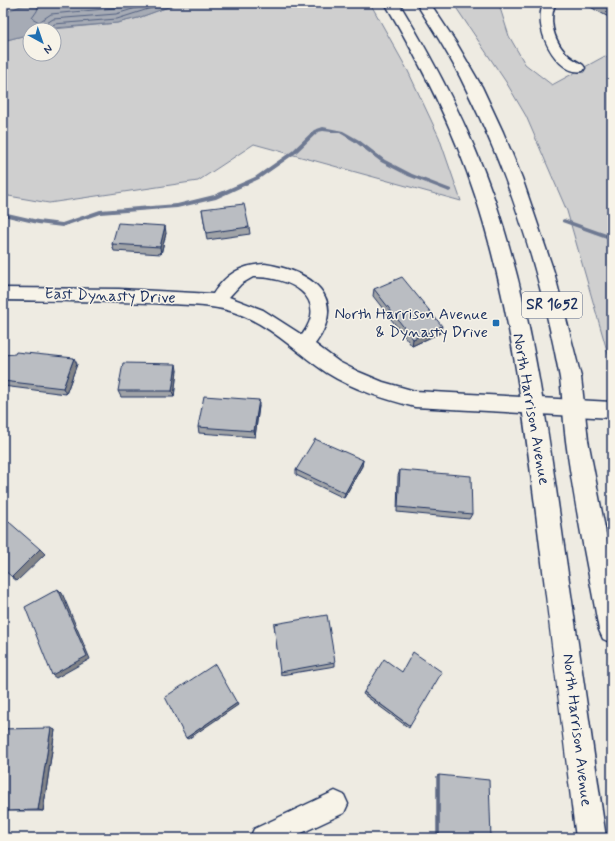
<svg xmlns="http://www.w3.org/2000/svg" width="615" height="841" font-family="Mynerve,sans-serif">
  <rect width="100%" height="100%" fill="#eeebe2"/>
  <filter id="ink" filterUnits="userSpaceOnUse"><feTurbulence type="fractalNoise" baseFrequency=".025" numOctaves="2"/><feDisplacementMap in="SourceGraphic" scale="8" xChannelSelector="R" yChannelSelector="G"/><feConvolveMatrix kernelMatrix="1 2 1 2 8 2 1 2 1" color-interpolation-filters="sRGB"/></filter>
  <g filter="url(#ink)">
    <g fill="#cfcfcf" stroke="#757f96">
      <path d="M179,3h191l38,68 31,66 22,64 -207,-57 -56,37 -149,22 -46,-8v-154l27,-7v20h24v-24h-11l74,-7 21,-5z"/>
      <path d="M453,3h51l-4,5 9,28 16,28 27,21 53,-29 7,4v308l-45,-157 -41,-95 -20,-34z"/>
    </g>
    <path fill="#a6abb5" stroke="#6e7992" d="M28,3h151l-41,15 -21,5 -87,7v4l-27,7v-28z"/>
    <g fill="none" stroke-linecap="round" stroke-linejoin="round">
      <g stroke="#536181" stroke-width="1">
        <path d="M39,3l-2,8 -5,7 7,4 12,-8 64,-6 21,-5"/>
        <path d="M45,30l2,-7 6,-4 63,-5 37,-11"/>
        <path d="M50,30l4,-6 63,-5 50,-16"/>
      </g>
      <g fill="#6e7992" fill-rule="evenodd">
        <path d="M323,127l20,4 16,9 26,20 27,14 39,15 1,1 -3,2 -2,-1 -39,-15 -27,-14 -26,-20 -15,-9 -17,-2 -5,1 -22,21 -37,26 -43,20 -39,9 -77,6 -38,13 -24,-3 -35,-8v-4l35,8 24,3 38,-13 77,-6 37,-9 41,-18 37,-26 22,-21z"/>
        <path d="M564,219l48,17v4l-50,-18v-2z"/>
      </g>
      <g stroke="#1b2f5e" stroke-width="3">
        <g id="street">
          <path d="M544,3h12c-8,15 -3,36 9,49 5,6 12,9 18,13l2,3 -2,3c-26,6 -52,-45 -39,-68z"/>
          <path d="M265,264c46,7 84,33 50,80l24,18 20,10 24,10 32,9 197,11v16l-197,-11c-30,-8 -61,-17 -88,-34 -29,-19 -54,-46 -88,-59 -22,-9 -48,-9 -72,-10 -55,-3 -109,-3 -164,-4v-12l116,1 94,5c13,-20 28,-29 52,-30zM253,277c34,-1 78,19 49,58l-39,-25 -34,-13 12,-13z"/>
          <path d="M335,791l9,4 4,9 -4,9 -53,25h-41l4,-9z"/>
        </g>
      </g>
      <g stroke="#1b2f5e" stroke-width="3">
        <g id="primary">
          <path d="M385,3h14c37,61 70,124 94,192 40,115 55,237 72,358 14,95 27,190 41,285h-30c-12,-95 -24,-190 -35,-284 -15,-121 -28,-243 -66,-359 -22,-68 -54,-131 -90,-192z"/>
          <path d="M416,3h14l27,41 25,43 21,45 19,46 32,94 27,105 7,63 24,125v78l-9,-4 -4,-9c-11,-63 -25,-126 -33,-189 -3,-21 -3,-42 -6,-63 -18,-99 -49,-199 -94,-289 -14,-30 -32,-58 -50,-86z"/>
        </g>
      </g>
      <use href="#street" fill="#f7f3e8" fill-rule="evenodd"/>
      <use href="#primary" fill="#f7f3e8" fill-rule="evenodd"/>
    </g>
    <g fill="#a0a3a7" stroke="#1b2f5e">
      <path d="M585,3h27v16l-27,-15z"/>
      <path d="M202,209l47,18 1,7 -43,6z"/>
      <path d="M166,233l-5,21 -47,-3 -2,-7z"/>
      <path d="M374,289l66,44 -28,13 -39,-50z"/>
      <path d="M3,355l74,9 -11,30 -63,-8z"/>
      <path d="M177,370l-3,27h-53l-3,-6z"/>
      <path d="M259,406l-4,31 -56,-4 -1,-6z"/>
      <path d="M363,460l-1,6 -18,32 -48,-23v-5z"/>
      <path d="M400,470l72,44 -3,5 -72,-7 1,-36z"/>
      <path d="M274,624l61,38v4l-54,9z"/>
      <path d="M364,692l46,34 -1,2 -46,-34z"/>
      <path d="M3,729l52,1 -12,81h-40z"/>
      <path d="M439,775l52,63h-54v-62z"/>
    </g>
    <g fill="#828488" stroke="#1b2f5e">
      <path d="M165,226l1,7 -5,21 -1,-7z"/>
      <path d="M442,326l-2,7 -28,13 1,-7z"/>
      <path d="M74,358l3,6 -11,30 -3,-6z"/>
      <path d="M176,364l1,6 -3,27 -2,-6z"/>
      <path d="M259,400v6l-4,31 -1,-6z"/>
      <path d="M363,460l-1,6 -18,32 1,-5z"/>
      <path d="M40,549l5,5 -28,27 -5,-4z"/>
      <path d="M58,589l4,4 28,66 -34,19 -4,-3z"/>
      <path d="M237,703l1,2 -50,34 -2,-1z"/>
      <path d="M51,728l4,2 -12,81 -5,-1z"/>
    </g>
    <g fill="#babdc2" stroke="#1b2f5e">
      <path d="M605,3h7v4z"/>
      <path d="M244,204l5,23 -43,6 -4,-24z"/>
      <path d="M118,223l47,3 -5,21 -48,-3z"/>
      <path d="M402,277l40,49 -29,13 -39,-50z"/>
      <path d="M16,352l58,6 -11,30 -60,-7v-26l12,-1z"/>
      <path d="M123,363l53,1 -4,27h-54z"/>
      <path d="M204,396l55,4 -5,31 -56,-4z"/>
      <path d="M315,439l48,21 -18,33 -49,-23z"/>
      <path d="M400,470l71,6 1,38 -74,-7z"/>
      <path d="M9,522l31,27 -28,28 -9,-8v-41z"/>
      <path d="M58,589l29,67 -35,19 -27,-68z"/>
      <path d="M327,615l8,47 -55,10 -6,-48z"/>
      <path d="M413,652l29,20 -32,54 -46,-34 20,-33 18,13z"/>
      <path d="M215,664l22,39 -51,35 -21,-41z"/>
      <path d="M51,728l-13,82 -35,1v-82z"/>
      <path d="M439,775l50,5 2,58h-52z"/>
    </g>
  </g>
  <rect fill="#1f6fb2" stroke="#f7f3e8" stroke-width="1.5" x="492" y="319" width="8" height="8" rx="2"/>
  <g text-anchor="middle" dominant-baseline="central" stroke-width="3" stroke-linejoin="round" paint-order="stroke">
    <rect fill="#f7f3e8" stroke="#5d6a87" stroke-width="1" x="522" y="292" width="60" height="26" rx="3"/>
    <g font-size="15" font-weight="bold" fill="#1b2f5e">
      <text x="552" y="305">SR 1652</text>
    </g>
    <g font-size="16" fill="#1b2f5e" stroke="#f7f3e8">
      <text transform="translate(110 296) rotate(2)">East Dynasty Drive</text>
      <text transform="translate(531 409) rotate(80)">North Harrison Avenue</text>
      <text transform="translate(577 730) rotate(83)">North Harrison Avenue</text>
    </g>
    <g font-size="16" fill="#1b2f5e" stroke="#f7f3e8" text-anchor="end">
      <text x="488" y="314">North Harrison Avenue<tspan x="488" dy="18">&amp; Dynasty Drive</tspan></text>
    </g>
  </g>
  <rect width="615" height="841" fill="none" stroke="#f7f3e8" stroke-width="16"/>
  <rect x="8" y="8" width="599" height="825" fill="none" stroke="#1b2f5e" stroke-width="1.5" filter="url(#ink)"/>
  <g transform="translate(42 42) rotate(140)"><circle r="19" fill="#f7f3e8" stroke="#9fa5b1"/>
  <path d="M0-3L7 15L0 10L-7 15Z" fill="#1f6fb2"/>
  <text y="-6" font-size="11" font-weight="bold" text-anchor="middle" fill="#1b2f5e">N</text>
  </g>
</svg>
